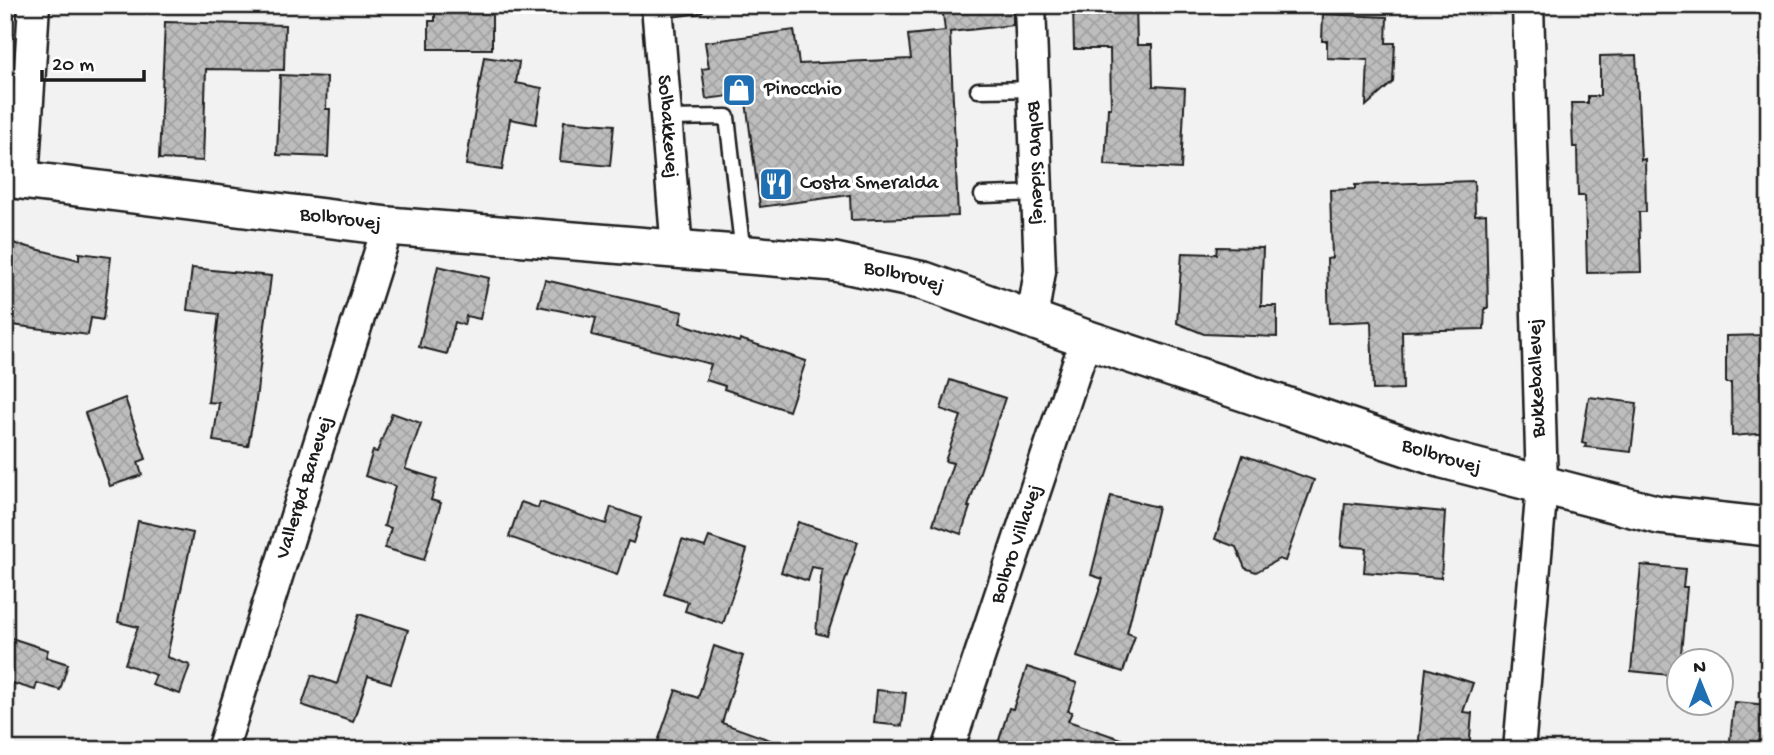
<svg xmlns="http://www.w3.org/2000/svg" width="1774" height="755" font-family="'Gochi Hand',sans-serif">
  <defs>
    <pattern id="building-cross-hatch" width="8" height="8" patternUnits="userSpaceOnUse" patternTransform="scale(1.75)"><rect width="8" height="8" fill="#bdbdbd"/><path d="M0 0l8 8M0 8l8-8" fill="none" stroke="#a2a2a2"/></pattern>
  </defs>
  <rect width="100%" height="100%" fill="#f2f2f2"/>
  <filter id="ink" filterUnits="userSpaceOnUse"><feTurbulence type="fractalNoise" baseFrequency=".0143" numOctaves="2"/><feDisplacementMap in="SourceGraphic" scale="14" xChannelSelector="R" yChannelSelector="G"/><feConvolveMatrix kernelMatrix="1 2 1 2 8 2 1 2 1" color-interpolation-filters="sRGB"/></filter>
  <g filter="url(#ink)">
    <g fill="url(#building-cross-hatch)" stroke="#1c1c1c" stroke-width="2">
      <path d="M435,5h57v44h-63v-28h6z"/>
      <path d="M942,5h71v20l-63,7 8,184 -107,4 -1,-25 -90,12 -15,-113 -39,5 -4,-30 7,-1 -4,-26 89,-12 5,34 112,-5 -3,-24 37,-4z"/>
      <path d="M1073,5h63l1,40h15l1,41 32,2 -4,81 -76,-4 3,-57h3l-1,-59h-36z"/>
      <path d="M1323,14l64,3 -1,26h9l-2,39 -27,24 2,-46 -41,-2v-17h-5z"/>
      <path d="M165,22l120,3 -1,45 -78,-1 -3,92 -44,-2z"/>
      <path d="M1636,55l5,105 4,-1 1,53h-7l2,60 -54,1 -2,-77h-7l-1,-49h-4l-2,-44h17v-7h12v-40z"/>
      <path d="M484,57l35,5 -3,21 26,5 -6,36 -26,-5 -8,51 -36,-5z"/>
      <path d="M280,75l47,2 -1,32h4l-2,48 -51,-2z"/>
      <path d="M564,121l50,4 -4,41 -50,-5z"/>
      <path d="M1474,181l1,34 11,-1 2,94h-3l-1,21 -82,2 1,58 -30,1 -2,-69 -42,2 -2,-64 5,-1 -2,-68 25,-1v-4z"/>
      <path d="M5,241l74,19v-7l32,4 -8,63 -12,-2 -3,17 -83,-11z"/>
      <path d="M1217,247l46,1 -2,58h16v31l-73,-3 -27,-11 5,-70 34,1z"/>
      <path d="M438,266l51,12 -9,41 -14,-3 -2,9 -9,-3 -8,32 -28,-7z"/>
      <path d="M192,268l79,8 -16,132 -7,38 -35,-5 6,-38 -11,-1 11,-88 -32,-4z"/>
      <path d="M545,280l138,32 -3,11 59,19 1,-3 66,22 -17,50 -65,-22 1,-3 -19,-6 5,-16 -119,-29 4,-17 -58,-12z"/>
      <path d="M1767,335l2,98 -37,3 -1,-53h-5v-47z"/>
      <path d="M950,380l55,18 -37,109h2l-9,27 -28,-10 20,-61 -8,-2 16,-45 -20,-7z"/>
      <path d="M1589,397l48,6 -6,49 -46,-5 1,-3 -4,-1z"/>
      <path d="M125,398l21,61 -8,3 4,13 -32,11 -25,-73z"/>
      <path d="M392,413l29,10 -16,46 32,10 -6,21 10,3 -17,57 -39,-12 6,-20 -7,-2 11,-40 -30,-10 8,-25 4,1z"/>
      <path d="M1243,455l71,25 -29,81 -6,-2 -23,13 -11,-4 -9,-21 -21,-8z"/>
      <path d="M1111,496l47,11 -31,126 8,3 -12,36 -46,-15 26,-78 -12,-4z"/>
      <path d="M521,502l17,6 2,-6 66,22 5,-17 30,11 -8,25 -5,-2 -11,34 -108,-38z"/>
      <path d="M1345,503l100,9 -4,66 -77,-6 2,-24 -25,-2z"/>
      <path d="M138,521l55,12 -26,124 23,8 -10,29 -28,-9 4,-10 -31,-11 13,-37 -20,-5z"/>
      <path d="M798,522l60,20 -31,94 -11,-3 6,-64 -10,-2 -4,14 -27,-9z"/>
      <path d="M709,537l38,13 -24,74 -38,-13 3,-9 -24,-8 18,-54 23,7z"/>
      <path d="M1641,565l44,4 -2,18h4l-8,89 -48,-5z"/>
      <path d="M359,614l49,16 -17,53 -23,-7 -15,46 -51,-17 10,-30 25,9z"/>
      <path d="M5,636l43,14 -2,7 22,7 -8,26 -23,-7 -2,7 -30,-9z"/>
      <path d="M714,646l29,10 -21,67 65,23 -1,4h-131l21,-60 22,8z"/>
      <path d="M1027,667l50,16 -9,28 4,1 -4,9 70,24 -1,5h-141l13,-42 4,1z"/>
      <path d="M1426,668l47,15 -10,29 9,1 -3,37h-51z"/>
      <path d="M877,690l29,3 -4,33 -28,-3z"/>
      <path d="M1734,702l35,3v45h-40z"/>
    </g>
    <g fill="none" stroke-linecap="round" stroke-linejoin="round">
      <g stroke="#1c1c1c" stroke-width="19">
        <g id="service">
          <path d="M657,10l40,-5"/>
          <path d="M978,90l55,-1"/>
          <path d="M667,118l60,-1 16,137"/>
          <path d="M982,195l55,-2"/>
        </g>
      </g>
      <g stroke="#1c1c1c" stroke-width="35">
        <g id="minor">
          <path id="s1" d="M657,5l20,245"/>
          <path id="s2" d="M1030,5l10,266 -8,48"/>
          <path d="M23,180l11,-175"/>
          <path id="s3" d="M222,750l166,-524"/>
          <path id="s4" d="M948,750l138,-411"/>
          <path d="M1519,750l23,-264 -14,-481"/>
        </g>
      </g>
      <g stroke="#1c1c1c" stroke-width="42">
        <g id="tertiary">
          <path id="s5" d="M5,178l383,48 447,36 89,19 162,58 357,120 216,56 110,12"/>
        </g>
      </g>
      <use href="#service" stroke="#fff" stroke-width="14"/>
      <use href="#minor" stroke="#fff" stroke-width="30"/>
      <use href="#tertiary" stroke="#fff" stroke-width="37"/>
    </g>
  </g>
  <defs>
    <g id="shop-square" transform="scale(1.75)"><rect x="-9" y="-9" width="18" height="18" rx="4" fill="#1f6fb2" stroke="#fff"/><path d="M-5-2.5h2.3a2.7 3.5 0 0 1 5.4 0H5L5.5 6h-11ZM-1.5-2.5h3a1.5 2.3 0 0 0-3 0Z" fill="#fff"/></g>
    <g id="restaurant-square" transform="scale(1.75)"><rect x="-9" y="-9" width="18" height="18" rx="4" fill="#1f6fb2" stroke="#fff"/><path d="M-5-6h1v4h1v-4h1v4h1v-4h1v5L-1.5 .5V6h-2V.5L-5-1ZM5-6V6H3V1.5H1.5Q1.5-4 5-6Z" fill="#fff"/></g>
  </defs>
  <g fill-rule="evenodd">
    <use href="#shop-square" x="739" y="90"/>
    <use href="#restaurant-square" x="776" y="184"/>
  </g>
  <g text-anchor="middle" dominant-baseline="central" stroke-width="7" stroke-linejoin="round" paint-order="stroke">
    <g font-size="21" fill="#1c1c1c" stroke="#fff" text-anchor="start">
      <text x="764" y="90">Pinocchio</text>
      <text x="800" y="184">Costa Smeralda</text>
    </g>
    <g font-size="21" fill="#1c1c1c" stroke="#fff">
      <text stroke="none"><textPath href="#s1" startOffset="122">Solbakkevej</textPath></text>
      <text stroke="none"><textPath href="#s2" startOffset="158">Bolbro Sidevej</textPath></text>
      <text stroke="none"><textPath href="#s5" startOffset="338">Bolbrovej</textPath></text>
      <text stroke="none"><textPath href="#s5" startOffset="905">Bolbrovej</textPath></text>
      <text transform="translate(1538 378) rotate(-92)">Bukkeballevej</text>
      <text stroke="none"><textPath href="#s5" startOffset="1472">Bolbrovej</textPath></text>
      <text stroke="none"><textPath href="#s3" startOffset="275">Vallerød Banevej</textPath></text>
      <text stroke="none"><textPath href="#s4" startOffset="217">Bolbro Villavej</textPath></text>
    </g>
  </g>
  <rect width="1774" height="755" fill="none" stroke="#fff" stroke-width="28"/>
  <rect x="14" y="14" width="1746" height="727" fill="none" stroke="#1c1c1c" stroke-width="2.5" filter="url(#ink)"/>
  <g transform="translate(1700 682) rotate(359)"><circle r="33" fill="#ffffff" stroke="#a4a4a4" stroke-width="2"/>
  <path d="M0-5L12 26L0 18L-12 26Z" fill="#1f6fb2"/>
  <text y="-10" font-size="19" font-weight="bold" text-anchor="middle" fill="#1c1c1c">N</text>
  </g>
  <path d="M42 70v10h102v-10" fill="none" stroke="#1c1c1c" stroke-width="3.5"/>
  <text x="52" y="70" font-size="21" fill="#1c1c1c" stroke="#ffffff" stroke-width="5" paint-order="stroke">20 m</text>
</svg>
